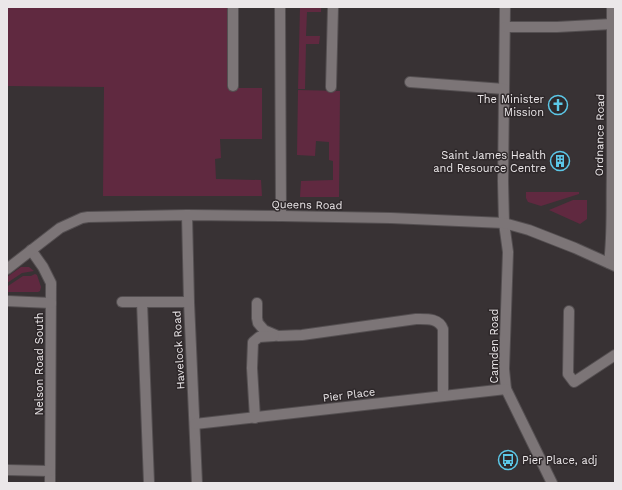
<svg xmlns="http://www.w3.org/2000/svg" width="622" height="490" font-family="'Work Sans',sans-serif">
  <rect width="100%" height="100%" fill="#383234"/>
  <g fill="#602940">
    <path d="M7,7h220v81h35v51h-42l1,19 -6,1 1,20 45,1 1,16h-159l1,-109 -97,-1z"/>
    <path d="M300,7h21v5h-14l-1,24h14l-1,8h-13l-1,45h-7z"/>
    <path d="M298,90l42,1 -1,106h-39l1,-16 32,-1v-19l-4,-1v-18l-13,-1 -1,15 -18,-1z"/>
    <path d="M526,192h53v2l-38,12 -13,-4 -2,-4z"/>
    <path d="M573,200h14v19l-7,5 -31,-14z"/>
    <path d="M21,267h8l5,4 -12,2 -15,10v-6z"/>
    <path d="M35,274l2,1 4,12 -1,4 -2,1h-30v-6l15,-10h8z"/>
  </g>
  <g fill="none" stroke-linecap="round" stroke-linejoin="round">
    <g stroke="#544f51" stroke-width="12">
      <g id="minor">
        <path d="M280,7l1,209"/>
        <path d="M505,7l-2,174 1,42 4,29 -4,117 2,20 46,94"/>
        <path d="M505,27h52l55,-3"/>
        <path d="M410,82l94,7"/>
        <path d="M233,86v-79"/>
        <path d="M331,87l2,-80"/>
        <path d="M187,215l2,87 8,181"/>
        <path d="M31,250l12,17 8,16 -1,200"/>
        <path d="M609,263c4,-30 2,-61 3,-91 0,-55 0,-110 0,-165"/>
        <path d="M7,269l53,-41 22,-10 6,-1 99,-2 94,1 110,2 113,5 25,7 46,18 40,18"/>
        <path d="M7,301l44,2"/>
        <path d="M122,302h20"/>
        <path d="M257,303v15l1,5 6,7 14,6 24,-1 114,-16c11,0 23,-1 27,10v67"/>
        <path d="M569,311l-1,63 6,8 41,-27"/>
        <path d="M255,418l-3,-50 1,-26 6,-5 15,-1"/>
        <path d="M195,424l311,-35"/>
        <path d="M7,470l43,1"/>
        <path d="M149,483l-7,-181h47"/>
      </g>
    </g>
    <use href="#minor" stroke="#7c7577" stroke-width="10"/>
  </g>
  <defs>
    <g id="church-ring" transform="scale(1)"><circle r="9.5" fill="#2e282a" stroke="#5cc7e7" stroke-width="1.5"/><path d="M-1.2-6h2.4v3.5h3.3v2.4h-3.3V6h-2.4V-.1h-3.3v-2.4h3.3Z" fill="#5cc7e7"/></g>
    <g id="building-ring" transform="scale(1)"><circle r="9.5" fill="#2e282a" stroke="#5cc7e7" stroke-width="1.5"/><path d="M-4-6H4V6H1V3H-1V6H-4ZM-2.5-4.3h1.7v1.8h-1.7ZM.8-4.3h1.7v1.8H.8ZM-2.5-1h1.7V.8h-1.7ZM.8-1h1.7V.8H.8Z" fill="#5cc7e7"/></g>
    <g id="bus-ring" transform="scale(1)"><circle r="9.5" fill="#2e282a" stroke="#5cc7e7" stroke-width="1.5"/><path d="M-5-6H5V4H4V6H2V4H-2V6H-4V4H-5ZM-3.5-4V0h7V-4ZM-3.5 1.2v1.5H-2V1.2ZM2 1.2v1.5H3.5V1.2Z" fill="#5cc7e7"/></g>
  </defs>
  <g fill-rule="evenodd">
    <use href="#church-ring" x="558" y="105"/>
    <use href="#building-ring" x="560" y="161"/>
    <use href="#bus-ring" x="508" y="460"/>
  </g>
  <g text-anchor="middle" dominant-baseline="central" stroke-width="3" stroke-linejoin="round" paint-order="stroke">
    <g font-size="11" fill="#ebe7e9" stroke="#2e282a" text-anchor="end">
      <text x="544" y="99">The Minister<tspan x="544" dy="13">Mission</tspan></text>
      <text x="546" y="155">Saint James Health<tspan x="546" dy="13">and Resource Centre</tspan></text>
      <text x="522" y="460" text-anchor="start">Pier Place, adj</text>
    </g>
    <g font-size="11" fill="#ebe7e9" stroke="#2e282a">
      <text transform="translate(600 135) rotate(-89)">Ordnance Road</text>
      <text transform="translate(307 205) rotate(1)">Queens Road</text>
      <text transform="translate(494 346) rotate(-90)">Camden Road</text>
      <text transform="translate(179 350) rotate(-93)">Havelock Road</text>
      <text transform="translate(39 364) rotate(-90)">Nelson Road South</text>
      <text transform="translate(349 395) rotate(-7)">Pier Place</text>
    </g>
  </g>
  <rect width="622" height="490" fill="none" stroke="#ebe7e9" stroke-width="16"/>
</svg>
